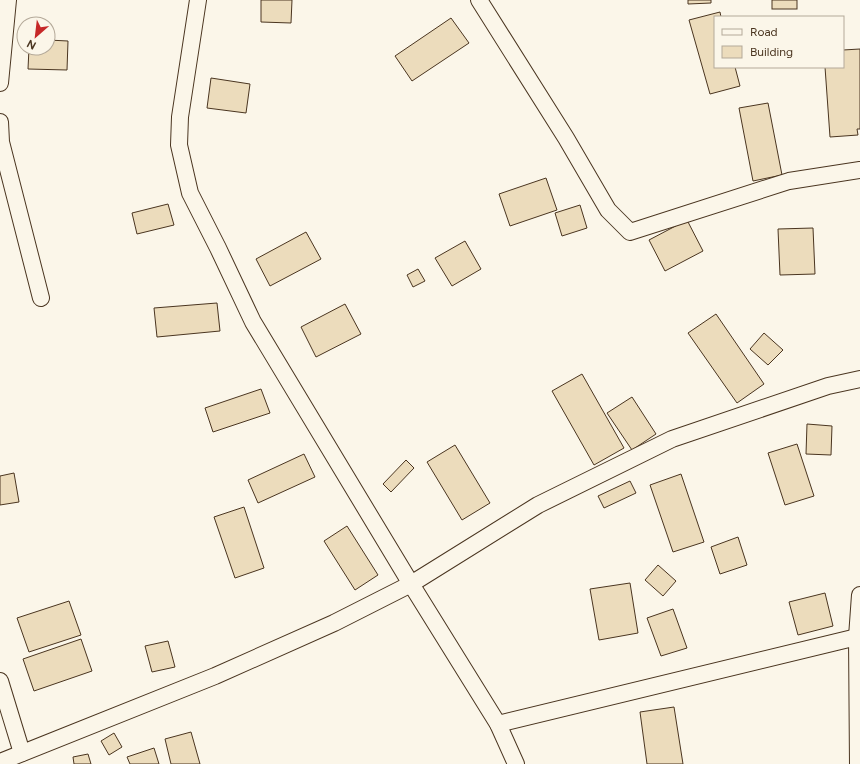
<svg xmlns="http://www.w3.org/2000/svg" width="860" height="764" font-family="Figtree,sans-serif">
  <rect width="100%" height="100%" fill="#fbf6e9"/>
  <g fill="#ecdcbc" stroke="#4a3520">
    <path d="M261,0h31l-1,23 -30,-1z"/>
    <path d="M688,0h23v3l-23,1z"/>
    <rect x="772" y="0" width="25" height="9"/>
    <path d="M720,12l1,5h-6v50h20l5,19 -30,8 -21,-74z"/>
    <path d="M451,18l18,25 -57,38 -17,-25z"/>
    <path d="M48,40l20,1 -1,29 -39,-1 1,-21h19z"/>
    <path d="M860,49v80h-3l1,6 -28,2 -5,-70h18v-17z"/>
    <path d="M211,78l39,6 -4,29 -39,-5z"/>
    <path d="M768,103l14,72 -29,6 -14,-73z"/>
    <path d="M546,178l11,32 -47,16 -11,-32z"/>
    <path d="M168,204l6,21 -37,9 -5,-21z"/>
    <path d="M580,205l7,23 -25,8 -7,-23z"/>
    <path d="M687,220l16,31 -38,20 -16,-31z"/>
    <path d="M813,228l2,46 -35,1 -2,-46z"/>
    <path d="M306,232l15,27 -51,27 -14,-27z"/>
    <path d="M465,241l16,28 -29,17 -17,-28z"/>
    <path d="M418,269l7,12 -12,6 -6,-12z"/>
    <path d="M217,303l3,28 -63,6 -3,-29z"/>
    <path d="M345,304l16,30 -45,23 -15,-30z"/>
    <path d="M716,314l48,70 -27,19 -49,-70z"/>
    <path d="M764,333l19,17 -15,15 -18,-16z"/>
    <path d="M582,374l42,74 -30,17 -42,-74z"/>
    <path d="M261,389l9,24 -57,19 -8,-24z"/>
    <path d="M632,397l24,37 -24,16 -25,-37z"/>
    <path d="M807,424l25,2 -1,29 -25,-1z"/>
    <path d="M797,444l17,52 -29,9 -17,-52z"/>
    <path d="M455,445l35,58 -28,17 -35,-58z"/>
    <path d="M304,454l11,23 -57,26 -10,-23z"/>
    <path d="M406,460l8,8 -23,24 -8,-8z"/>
    <path d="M14,473l5,29 -19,3v-29z"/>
    <path d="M681,474l23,68 -31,10 -23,-67z"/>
    <path d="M630,481l6,12 -32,15 -6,-12z"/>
    <path d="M244,507l20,61 -29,10 -21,-61z"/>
    <path d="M347,526l31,49 -23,15 -31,-49z"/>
    <path d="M738,537l9,28 -27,9 -9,-27z"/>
    <path d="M658,565l18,16 -13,15 -18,-16z"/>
    <path d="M630,583l8,50 -39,7 -9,-51z"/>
    <path d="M825,593l8,33 -35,9 -9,-33z"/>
    <path d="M69,601l12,34 -52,17 -12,-34z"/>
    <path d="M673,609l14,39 -26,8 -14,-38z"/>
    <path d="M81,639l11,32 -58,20 -11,-32z"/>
    <path d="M168,641l7,26 -23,5 -7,-26z"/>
    <path d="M674,707l9,57h-36l-7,-52z"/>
    <path d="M191,732l9,32h-29l-6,-25z"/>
    <path d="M114,733l8,14 -13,8 -8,-14z"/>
    <path d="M154,748l5,16h-29l-3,-7z"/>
    <path d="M88,754l3,10h-17l-1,-7z"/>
  </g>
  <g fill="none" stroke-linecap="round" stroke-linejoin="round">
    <g stroke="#4a3520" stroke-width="18">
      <g id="street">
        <path d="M198,0l-18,117 -1,28 11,48 28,55 35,74 158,262 87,140 18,40"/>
        <path d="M479,0l87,138 42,72 22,22 159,-51 71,-11"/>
        <path d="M0,83l8,-83"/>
        <path d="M0,122l1,20 40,156"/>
        <path d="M0,681l22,72"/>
        <path d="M498,724l359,-87"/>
        <path d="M0,762l215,-86 119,-53 77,-39 127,-79 134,-66 156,-53 32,-7"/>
        <path d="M858,764l-1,-127 3,-42"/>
      </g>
    </g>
    <use href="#street" stroke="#fbf6e9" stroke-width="16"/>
  </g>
  <rect x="714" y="16" width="130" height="52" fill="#fbf6e9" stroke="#b4a999"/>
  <rect x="722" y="29" width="20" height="6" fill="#fbf6e9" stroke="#b4a999"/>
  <text x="750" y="36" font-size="12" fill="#4a3520">Road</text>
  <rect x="722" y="46" width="20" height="12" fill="#ecdcbc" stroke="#b4a999"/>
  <text x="750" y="56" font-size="12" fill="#4a3520">Building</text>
  <g transform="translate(36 36) rotate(208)"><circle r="19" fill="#fbf6e9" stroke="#b4a999"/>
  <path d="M0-3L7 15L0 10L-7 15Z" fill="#c62828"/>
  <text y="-6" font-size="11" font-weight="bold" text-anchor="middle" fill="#4a3520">N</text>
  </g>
</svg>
